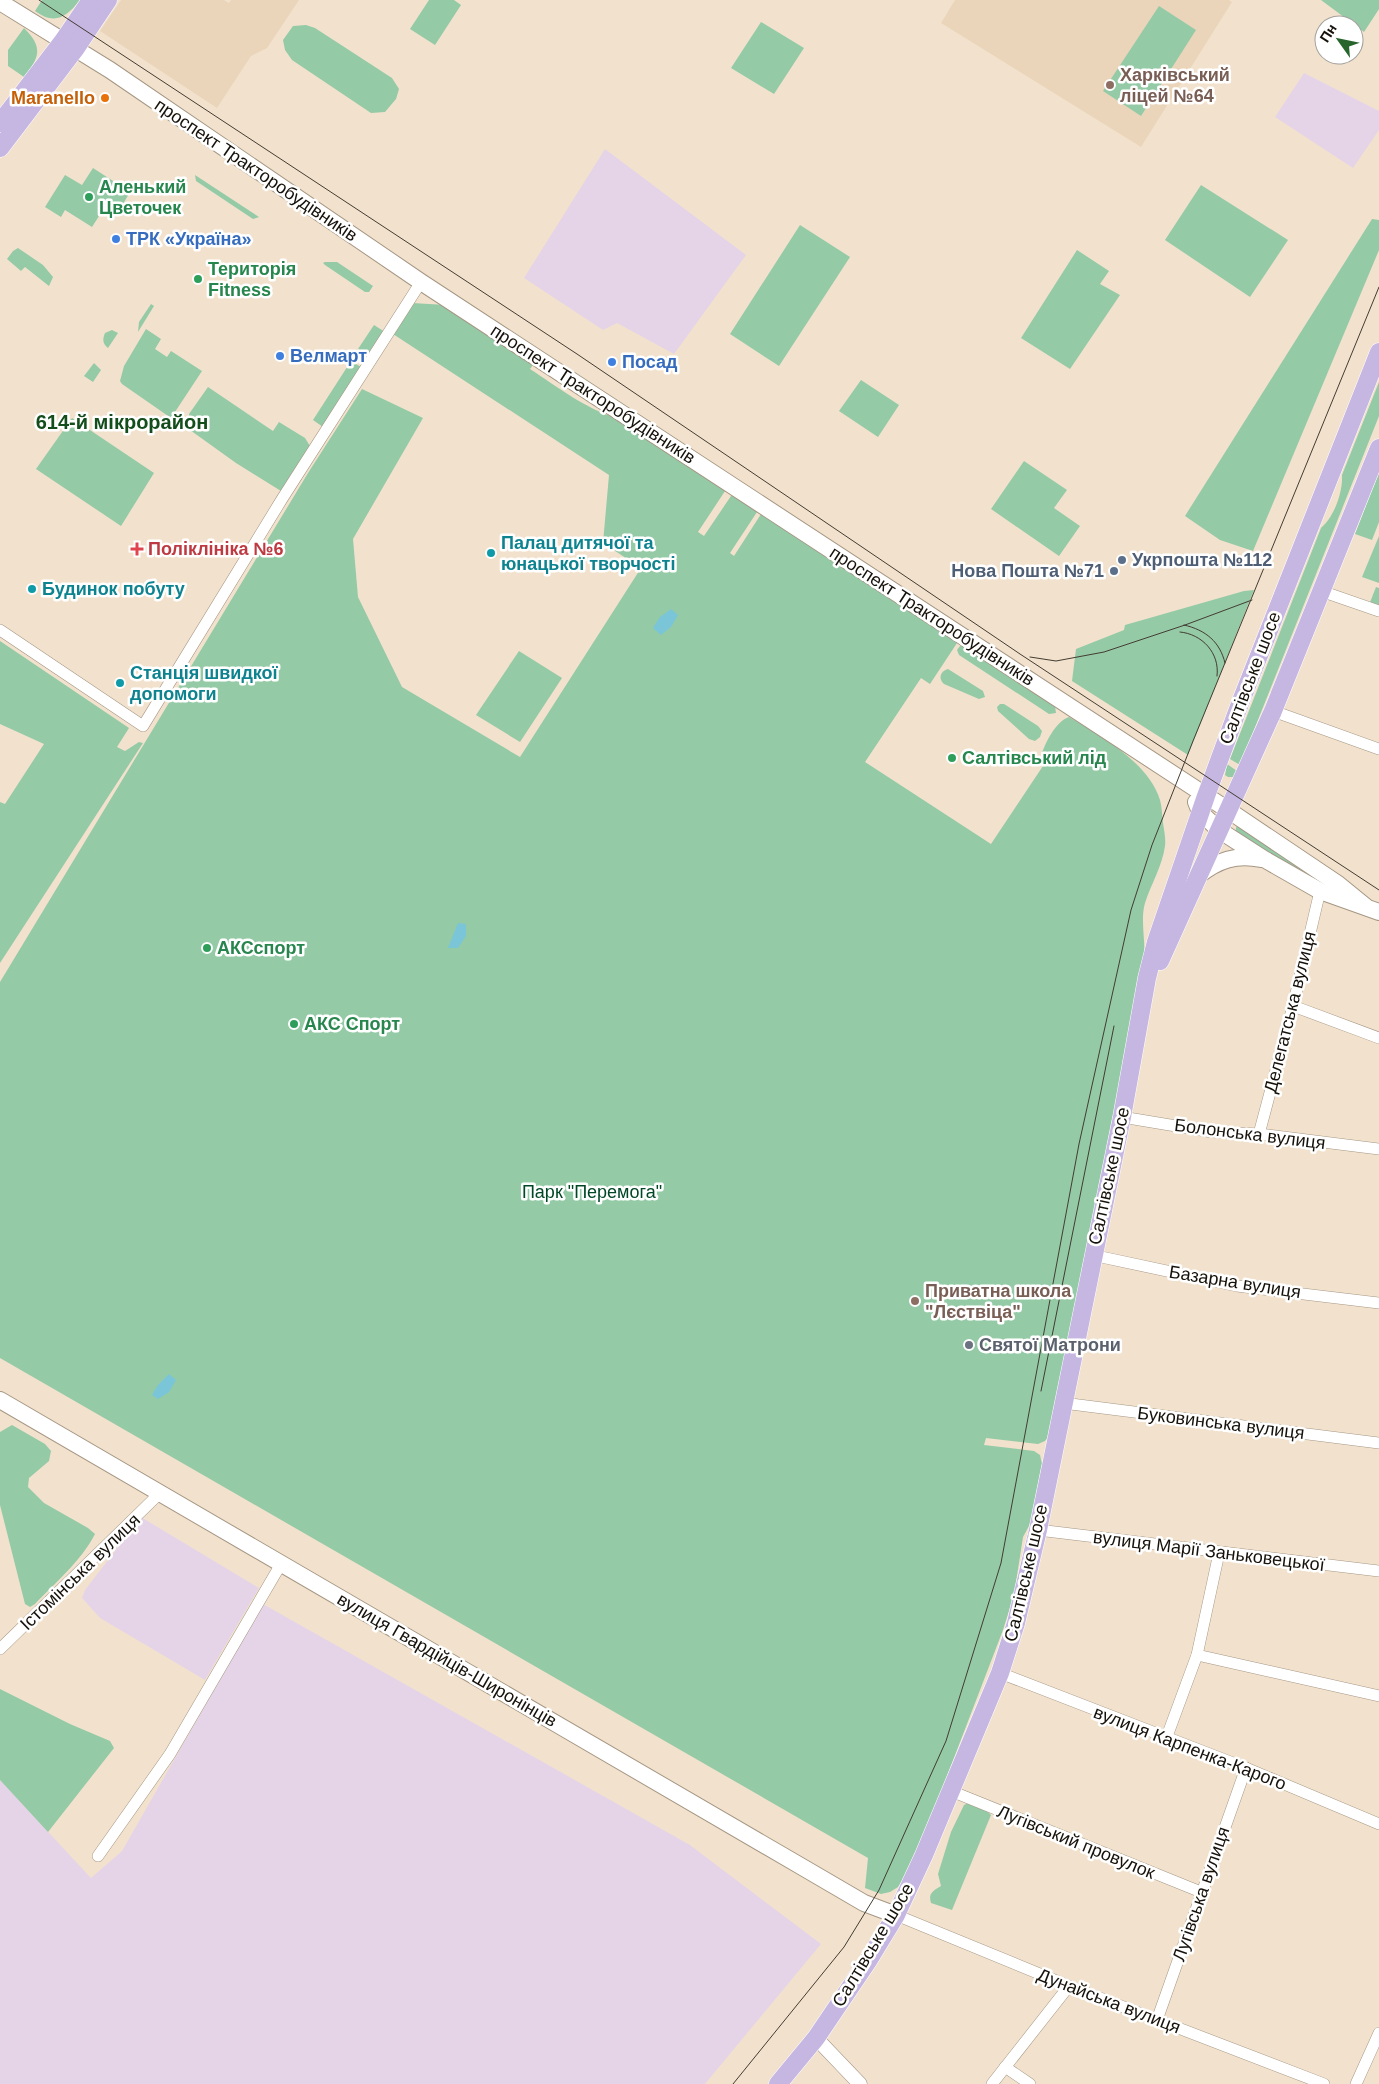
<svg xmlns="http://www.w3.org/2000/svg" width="1379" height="2084" font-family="Arial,sans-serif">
  <rect width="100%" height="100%" fill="#f2e2cd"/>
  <g fill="#ead5ba">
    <path d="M121,0h103l5,3 2,-3h68l-32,48 -16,8 -34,52 -117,-77z"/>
    <path d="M955,0h274l3,2 -91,145 -200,-124z"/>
  </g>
  <g fill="#e5d4e7">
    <path d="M1304,73l75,38v19l-26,38 -78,-51z"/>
    <path d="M605,149l141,106 -72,99 -57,-31 -14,7 -79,-52z"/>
    <path d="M141,1517l118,71 -54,92 -105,-62 -18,-20 3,-8z"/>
    <path d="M263,1604l427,241 131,99 -116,140h-705v-304l91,98 31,-27z"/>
  </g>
  <g fill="#94caa6">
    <path d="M42,0h38c-14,18 -26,25 -45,11z"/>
    <path d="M429,0h25l7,5 -26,40 -25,-16z"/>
    <path d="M1321,0h58v9l-15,23z"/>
    <path d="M1159,6l37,24 -55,86 -38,-25z"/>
    <path d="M761,22l43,26 -30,46 -43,-26z"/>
    <path d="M306,25l9,3 77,50 7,11 -3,10 -11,13 -14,1 -79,-53 -7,-10 -2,-10 10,-14z"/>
    <path d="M24,28c19,19 16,29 0,49l-16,-11v-16z"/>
    <path d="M93,168l37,24 -7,12 10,7 -3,5 -22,-14 -16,25 -27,-17 -4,7 -16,-10 20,-32 17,10z"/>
    <path d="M195,175l64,42 -6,2 -57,-38z"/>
    <path d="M1201,185l87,55 -38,57 -85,-57z"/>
    <path d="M1372,219l7,1v30l-126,301 -33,-11 -35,-24z"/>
    <path d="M800,225l50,32 -71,109 -49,-32z"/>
    <path d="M18,248l25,17 10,12 -4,9 -24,-19 -4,4 -14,-12 6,-8z"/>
    <path d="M1077,250l32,21 -9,13 20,11 -50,74 -49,-31z"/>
    <path d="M325,262h12l36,24 -4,6h-4l-40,-27 -2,-2z"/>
    <path d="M412,303l34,2 89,57 -5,7c29,19 56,40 89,50l108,69 -29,44 6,4 29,-43 26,16 -29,44 4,3 29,-45 196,129 -29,44 -9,-6 -56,84 126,82 56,-84 -6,-4c4,-13 15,-35 28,-39 32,19 80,46 91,83 2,7 2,16 3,23 1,7 3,16 2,23 -3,21 -14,38 -20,57 -5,17 1,39 -1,57l-95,476 -4,5 -7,3 -52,-6 -2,7 50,6 6,4 2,9 -12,60 -7,13 -9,58 -11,35 -64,167 -33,78 -8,12 -8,5 -9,2 -16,-6 3,-30 -868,-500v-376l308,-509 54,-84 61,29 -70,121 5,58 44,90 118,70 121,-189 -38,-25 6,-68 -216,-141z"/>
    <path d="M151,304l3,2 -16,26 1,-10z"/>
    <path d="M374,325l11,7 -16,24 -11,-7z"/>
    <path d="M146,329l15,10 -6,10 12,8 4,-6 31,20 -31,47 -49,-34 -2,-3 4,-15z"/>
    <path d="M112,330l6,3 -10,15c-5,-4 -6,-8 -3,-15z"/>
    <path d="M351,361l10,6 -38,60 -10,-7z"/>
    <path d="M94,363l7,7 -8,12 -9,-6z"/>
    <path d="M861,380l38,25 -21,32 -39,-26z"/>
    <path d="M1379,382v34l-139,349 -10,-6 91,-231c13,-11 22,-36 21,-53z"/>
    <path d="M208,387l65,44 6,-9 26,16 5,8 -29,45 -45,-28 -46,-33 -1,-16z"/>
    <path d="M72,418l82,55 -33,53 -85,-57z"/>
    <path d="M1024,461l43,29 -13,18 26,18 -21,30 -68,-47z"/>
    <path d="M1379,472v50l-7,18 -17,-6z"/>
    <path d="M1379,536v47l-17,-6z"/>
    <path d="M1376,587l3,1v20l-10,-3z"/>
    <path d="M1254,590l-66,165 -116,-74 4,-32 48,-19 1,-5 119,-34z"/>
    <path d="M0,641l129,87 -12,19 8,4 14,-9 4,1 -143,220v-161l5,2 39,-60 -44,-20z"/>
    <path d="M960,646h2l93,60 1,7 -7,1 -90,-59 -2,-5z"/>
    <path d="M519,651l43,27 -42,64 -44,-27z"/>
    <path d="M948,669l35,22 2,6 -6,2 -35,-15c-6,-5 -4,-13 4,-15z"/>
    <path d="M1000,704h4l34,22 4,5 -2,6 -5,4 -6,-2 -31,-28 -1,-4z"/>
    <path d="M1227,764l10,7 -4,6h-5l-3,-2z"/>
    <path d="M1237,825l77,50 -3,4 -76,-47z"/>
    <path d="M12,1425l33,19 6,7 -2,10 -20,17 -1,9 16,16 44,25 7,6c-14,27 -40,49 -60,70l-5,3 -5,-3 -25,-99v-73z"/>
    <path d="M0,1689l70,35 40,17 4,7 -66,84 -48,-52z"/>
    <path d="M968,1803l19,8 4,4 -39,95 -21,-7c-3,-10 2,-12 10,-17l-3,-12 13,-42 13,-27z"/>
  </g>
  <g fill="#7bc5d9">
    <path d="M671,609l7,6 -7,12 -10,8 -8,-7 7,-11z"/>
    <path d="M458,923l8,1v12l-8,12h-10z"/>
    <path d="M169,1374l7,6 -7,12 -11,7 -6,-4 6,-10z"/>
  </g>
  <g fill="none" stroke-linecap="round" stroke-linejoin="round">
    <g stroke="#a69784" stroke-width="12">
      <g id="minor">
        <path d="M1321,591l58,20"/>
        <path d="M0,630l143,96 139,-227 139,-217"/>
        <path d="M1273,711l106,38"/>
        <path d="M1293,1006l86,32"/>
        <path d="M1122,1117l90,15 47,2 120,15"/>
        <path d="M1259,1134l34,-128 27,-115"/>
        <path d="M1092,1255l145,31 142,17"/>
        <path d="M1063,1403l316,40"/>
        <path d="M1038,1530l341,41"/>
        <path d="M0,1649l160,-156"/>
        <path d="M1197,1655l182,41"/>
        <path d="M1000,1673l246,95 133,56"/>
        <path d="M1166,1739l31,-84 22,-102"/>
        <path d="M951,1791l250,101"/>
        <path d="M98,1856l72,-102 111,-190"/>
        <path d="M896,1915l173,71 255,98"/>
        <path d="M1157,2020l89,-252"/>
        <path d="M1005,2067l25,17"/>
        <path d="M992,2084l77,-98"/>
        <path d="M1356,2084l23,-51"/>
      </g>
    </g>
    <g stroke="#a69784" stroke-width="15">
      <path id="tertiary" d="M816,2038l44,46"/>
    </g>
    <g stroke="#a69784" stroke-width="18">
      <g id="secondary">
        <path d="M0,2l110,68 311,212 807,528 110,74 27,22"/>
        <path d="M1196,802l4,10 19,18 45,29 56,32 59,21"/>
        <path d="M1198,876c20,-16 38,-22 63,-17"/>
        <path d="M0,1400l804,468 60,35 32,12"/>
      </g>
    </g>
    <g stroke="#fff" stroke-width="19">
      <g id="primary">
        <path d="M0,123l63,-82 28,-41"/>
        <path d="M0,148l76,-100 32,-48"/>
        <path d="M1160,961l113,-250 106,-263"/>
        <path d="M778,2084l38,-46 52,-77 28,-46 28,-60 76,-182 16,-50 22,-93 84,-413 25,-139 9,-36 50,-146 35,-95 138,-349"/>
      </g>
    </g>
    <use href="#minor" stroke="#fff" stroke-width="11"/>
    <use href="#tertiary" stroke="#fff" stroke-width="14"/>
    <use href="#secondary" stroke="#fff" stroke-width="16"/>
    <use href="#primary" stroke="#c5b6e2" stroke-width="18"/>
    <g stroke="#433c32" stroke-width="1">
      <path d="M39,0l538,354 443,300 359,236"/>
      <path d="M1184,625c22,5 36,17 41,38"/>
      <path d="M1180,632c22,2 40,21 37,44"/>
      <path d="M1030,657l26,4 48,-9 81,-27 67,-25"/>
      <path d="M1041,1391l73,-365"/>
      <path d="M733,2084l111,-137 35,-57 67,-149 55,-178 78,-419 52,-234 21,-65 41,-104 186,-454"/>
    </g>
  </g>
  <g fill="#8d6e63" stroke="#fff" stroke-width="2">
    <circle cx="1110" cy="85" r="5"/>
    <circle cx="915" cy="1301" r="5"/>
  </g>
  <circle fill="#e8710a" stroke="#fff" stroke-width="2" cx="105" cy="98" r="5"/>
  <g fill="#2e9e5b" stroke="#fff" stroke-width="2">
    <circle cx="89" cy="197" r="5"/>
    <circle cx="198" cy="279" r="5"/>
    <circle cx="952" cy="758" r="5"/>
    <circle cx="207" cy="948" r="5"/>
    <circle cx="294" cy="1024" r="5"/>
  </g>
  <g fill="#3f7fe0" stroke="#fff" stroke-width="2">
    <circle cx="116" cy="239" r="5"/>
    <circle cx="280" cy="356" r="5"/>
    <circle cx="612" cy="362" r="5"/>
  </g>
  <path fill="#e0444e" stroke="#fff" stroke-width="2" d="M134.5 541.5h5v5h5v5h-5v5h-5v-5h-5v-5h5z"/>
  <g fill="#0f9aa8" stroke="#fff" stroke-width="2">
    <circle cx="491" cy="553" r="5"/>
    <circle cx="32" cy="589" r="5"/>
    <circle cx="120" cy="683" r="5"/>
  </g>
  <g fill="#5c6f8a" stroke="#fff" stroke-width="2">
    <circle cx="1122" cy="560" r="5"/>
    <circle cx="1114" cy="571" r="5"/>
  </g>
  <circle fill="#6b7280" stroke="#fff" stroke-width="2" cx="969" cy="1345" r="5"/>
  <g text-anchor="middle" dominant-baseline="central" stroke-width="5" stroke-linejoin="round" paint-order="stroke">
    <g font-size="18" font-weight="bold" fill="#785e54" stroke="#fff" text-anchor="start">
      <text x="1120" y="75">Харківський<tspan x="1120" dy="21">ліцей №64</tspan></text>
      <text x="925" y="1291">Приватна школа<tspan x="925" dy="21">"Лєствіца"</tspan></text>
    </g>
    <g font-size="18" font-weight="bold" fill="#c56008" stroke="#fff" text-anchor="end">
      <text x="95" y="98">Maranello</text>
    </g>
    <g font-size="18" fill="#16110a" stroke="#fff">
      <text transform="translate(256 170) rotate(34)">проспект Тракторобудівників</text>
      <text transform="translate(593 394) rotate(33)">проспект Тракторобудівників</text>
      <text transform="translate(932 616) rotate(33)">проспект Тракторобудівників</text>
      <text transform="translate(1250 678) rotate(-69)">Салтівське шосе</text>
      <text transform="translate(1290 1012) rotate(-76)">Делегатська вулиця</text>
      <text transform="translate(1250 1134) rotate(7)">Болонська вулиця</text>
      <text transform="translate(1109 1176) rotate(-78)">Салтівське шосе</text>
      <text transform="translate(1235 1282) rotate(9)">Базарна вулиця</text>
      <text transform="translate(1221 1423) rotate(7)">Буковинська вулиця</text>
      <text transform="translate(1209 1551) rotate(7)">вулиця Марії Заньковецької</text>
      <text transform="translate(80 1572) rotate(-44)">Істомінська вулиця</text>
      <text transform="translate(1026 1573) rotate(-77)">Салтівське шосе</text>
      <text transform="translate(447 1660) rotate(30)">вулиця Гвардійців-Широнінців</text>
      <text transform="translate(1190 1748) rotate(21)">вулиця Карпенка-Карого</text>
      <text transform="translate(1076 1842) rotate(22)">Лугівський провулок</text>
      <text transform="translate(1201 1894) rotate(-71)">Лугівська вулиця</text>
      <text transform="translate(873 1945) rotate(-59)">Салтівське шосе</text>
      <text transform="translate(1109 2001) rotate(21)">Дунайська вулиця</text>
    </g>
    <g font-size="18" font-weight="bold" fill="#27864d" stroke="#fff" text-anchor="start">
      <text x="99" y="187">Аленький<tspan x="99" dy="21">Цветочек</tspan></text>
      <text x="208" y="269">Територія<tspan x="208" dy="21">Fitness</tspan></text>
      <text x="962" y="758">Салтівський лід</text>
      <text x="217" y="948">АКСспорт</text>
      <text x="304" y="1024">АКС Спорт</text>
    </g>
    <g font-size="18" font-weight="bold" fill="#366cbe" stroke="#fff" text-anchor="start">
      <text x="126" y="239">ТРК «Україна»</text>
      <text x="290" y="356">Велмарт</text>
      <text x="622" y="362">Посад</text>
    </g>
    <g font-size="18" font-weight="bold" fill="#0d838f" stroke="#fff" text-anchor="start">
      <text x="501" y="543">Палац дитячої та<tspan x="501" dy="21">юнацької творчості</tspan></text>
      <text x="42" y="589">Будинок побуту</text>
      <text x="130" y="673">Станція швидкої<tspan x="130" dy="21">допомоги</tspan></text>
    </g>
    <g font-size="18" font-weight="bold" fill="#be3a42" stroke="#fff" text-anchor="start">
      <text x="148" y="549">Поліклініка №6</text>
    </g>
    <g font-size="18" font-weight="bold" fill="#4e5e75" stroke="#fff" text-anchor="start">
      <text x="1132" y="560">Укрпошта №112</text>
      <text x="1104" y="571" text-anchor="end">Нова Пошта №71</text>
    </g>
    <g font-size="18" fill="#004725" stroke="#fff">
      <text x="592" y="1192">Парк "Перемога"</text>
    </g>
    <g font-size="18" font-weight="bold" fill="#5b616d" stroke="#fff" text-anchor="start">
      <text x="979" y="1345">Святої Матрони</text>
    </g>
    <g font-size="20" font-weight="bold" fill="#134d1b" stroke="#fff">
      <text x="122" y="422">614-й мікрорайон</text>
    </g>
  </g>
  <g transform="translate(1339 40) rotate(303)"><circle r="24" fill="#ffffff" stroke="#a2a09d"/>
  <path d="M0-4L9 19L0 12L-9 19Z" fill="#27652d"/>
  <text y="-8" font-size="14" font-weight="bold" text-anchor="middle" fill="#16110a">Пн</text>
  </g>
</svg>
